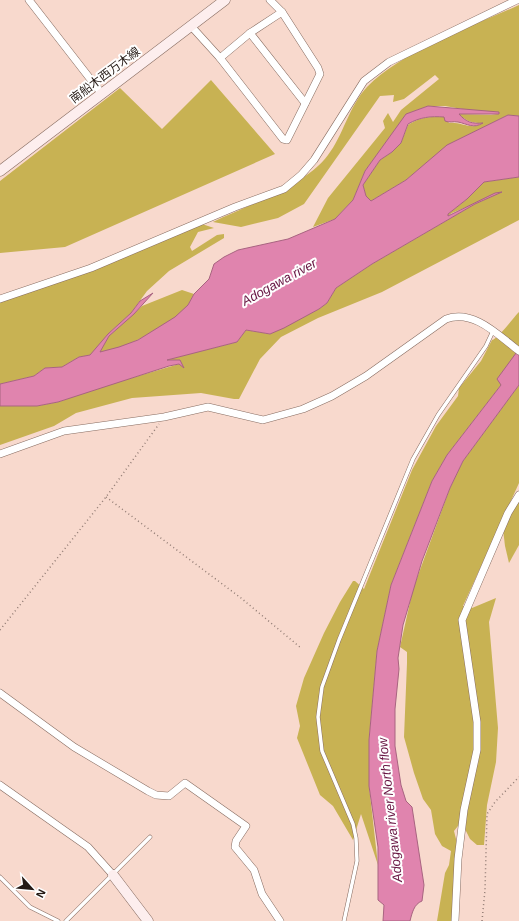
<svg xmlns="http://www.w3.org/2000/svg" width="519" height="921" font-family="Arial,'Noto Sans JP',sans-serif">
  <rect width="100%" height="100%" fill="#f8d9cd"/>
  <g fill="#c8b253" fill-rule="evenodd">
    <path d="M519,5v111l-11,-1 -60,30 -42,35 -35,21 -5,-5 -3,-11 17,-25 12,-8 9,-9 7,-18c12,-8 23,-9 37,-8l4,6c11,-2 23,8 33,0 -11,0 -15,-2 -24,-9l39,1 -52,-9h-17l-21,8 -42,57 -12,29 -18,19 -22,8 15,-29 57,-70 -2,-7 5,-8 5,9 8,-12 38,-31 -4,-4 -31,24 -11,3 1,-7 -14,1 -76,108 -26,14 -37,9 -28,-5c35,-17 91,-35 115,-67 15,-19 21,-49 39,-68 35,-36 106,-61 152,-82z"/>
    <path d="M211,80l64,74 -210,93 -65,6v-72l120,-93 42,41z"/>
    <path d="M519,177v43l-137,72 -64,26 -37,19 -21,22 -21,40h-5l-33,-6 -69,5 -56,15 -22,13 -54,19v-39h37l21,-4 43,-15 78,-23 1,-4 -14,1 7,-3 64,-16 9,-12 24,4 49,-25 8,-6 9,-15 36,-24 103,-60 25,-11 -48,20 -4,3v-2l19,-15 17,-17z"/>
    <path d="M193,221l21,7 -16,4 -8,15 2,4 25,-16 7,-1v4l-55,33 -22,20 -16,22 -23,21 -17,21 -12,2 -17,10 -17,1 -11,8 -34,8v-85l89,-33z"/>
    <path d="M182,290l12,4c-2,3 -4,8 -6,11 -12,17 -68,48 -89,47l10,-16 33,-30z"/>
    <path d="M519,312v37l-18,36 -54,70 -15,26 -41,104 -14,66 -8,89v46l9,79 -17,-51 -8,26 -20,-34 -13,-11 -23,-57 3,-12 -4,-20 8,-28 20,-45 16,-31 13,-21h2l9,8 48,-119 24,-44 22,-30 1,-8 22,-27 11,-21c6,-1 21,-22 27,-28z"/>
    <path d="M519,385v98l-56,123 9,2 24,-10 -7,24 9,106 -2,34 -9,43 -3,40h-7l-7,-6 -5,-10 -7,-3 -4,5 3,12 -5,78h-15l8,-48 4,-8 2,-14 -9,-5 -7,-12 -4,-24 -8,-11 -9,-26 -10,-36 3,-74v-11l-7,-5 13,-58 37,-101 13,-27zM480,738l-2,27h-1l-5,-2 3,-15z"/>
    <path d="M519,498v47l-10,18 -4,-17 -2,-17z"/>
  </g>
  <g fill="#e084ae" stroke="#a86480">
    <path d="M428,106l71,6v2h-40c7,8 13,10 24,9 -10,6 -15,1 -25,-1 -5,-1 -9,1 -13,-1l-1,-4c-13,-1 -24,0 -36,7l-7,19 -9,9 -12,8 -17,25 3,11 5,5 35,-21 41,-35 61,-30 11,1v61l-35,5 -17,17 -19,15v2l47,-23 7,-1 -27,12 -103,60 -36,24 -9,15 -8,6 -35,19 -14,6 -24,-4 -9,12 -70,18h13l4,8 -5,-4 -10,2 -111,36 -21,4h-37v-22l34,-8 11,-8 17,-1 17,-10 11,-2 18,-21 23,-21 9,-12 13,-8 -19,21 -25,22 -9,16 19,-5 19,-7 37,-23 13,-12 6,-11 15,-15 5,-15 10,-7 14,-7 50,-11 47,-20 18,-19 12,-29 41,-57z"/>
    <path d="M519,349v36l-56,76 -13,27 -28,73 -19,64 -5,33 1,11 -4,40v37l6,39 5,16 6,6 12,78 -2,16c-8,3 -10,12 -12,20h-27l1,-16 -6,-5v-53l-9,-61v-46l8,-89 14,-66 41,-104 15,-26 54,-70 -4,-6z"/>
  </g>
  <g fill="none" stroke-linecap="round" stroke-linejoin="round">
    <g stroke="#876c61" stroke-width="4.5">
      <g id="lane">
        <path d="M0,877l30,30 28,14"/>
        <path d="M66,921l84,-84"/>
        <path d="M344,921l13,-60 -1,-23 -3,-14 -31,-73 -4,-34 4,-30 17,-47 74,-181 25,-44 48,-69 7,-15"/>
      </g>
    </g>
    <g stroke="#876c61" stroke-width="8">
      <g id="street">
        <path d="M29,0l73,94"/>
        <path d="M191,26l29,32 63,81 4,1 33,-66 -2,-6 -36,-56 -12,-12"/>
        <path d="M250,33l55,70"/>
        <path d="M220,58l30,-25 32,-21"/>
        <path d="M0,299l91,-31 144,-61 49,-18 17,-14 13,-15 50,-79 25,-19 128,-62"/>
        <path d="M0,454l64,-23 100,-14 44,-10 55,13 40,-11 29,-13 34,-20 80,-57c28,-10 52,16 73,32"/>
        <path d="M0,693l74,54 74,44 8,4 13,1 16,-13 61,43 -10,15 -1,6 19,23 8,24 18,27"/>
        <path d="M0,785l88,62 25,28"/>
        <path d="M455,921l3,-62 6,-49 13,-60v-28l-15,-102 46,-107 11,-18"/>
      </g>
    </g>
    <g stroke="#876c61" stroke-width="11">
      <g id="secondary">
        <path d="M0,171l225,-171"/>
        <path d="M113,875l35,46"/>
      </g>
    </g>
    <g stroke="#937d75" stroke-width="1.5" stroke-dasharray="1 3" stroke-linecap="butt">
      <path d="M106,497l135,101 60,50"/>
      <path d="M0,630l106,-133 53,-73"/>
      <path d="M482,921l3,-31 2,-76 8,-12 24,-25"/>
    </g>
    <use href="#lane" stroke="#fff" stroke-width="3.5"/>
    <use href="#street" stroke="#fff" stroke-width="7"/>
    <use href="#secondary" stroke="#fdeeee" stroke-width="10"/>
  </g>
  <g text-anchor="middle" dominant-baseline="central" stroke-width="4" stroke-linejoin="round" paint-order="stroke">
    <g font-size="12" fill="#251a15" stroke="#fff">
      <text transform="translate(105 75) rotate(-37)">南船木西万木線</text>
    </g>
    <g font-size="13" font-style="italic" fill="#681643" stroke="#fff">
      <text transform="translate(279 282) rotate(-29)">Adogawa river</text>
      <text transform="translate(390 810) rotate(-96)">Adogawa river North flow</text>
    </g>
  </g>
  <g transform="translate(32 889) rotate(117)" stroke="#ffffff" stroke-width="3" paint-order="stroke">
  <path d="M0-3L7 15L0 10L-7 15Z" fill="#251a15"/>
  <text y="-6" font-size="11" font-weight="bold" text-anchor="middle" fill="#251a15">N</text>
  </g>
</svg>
